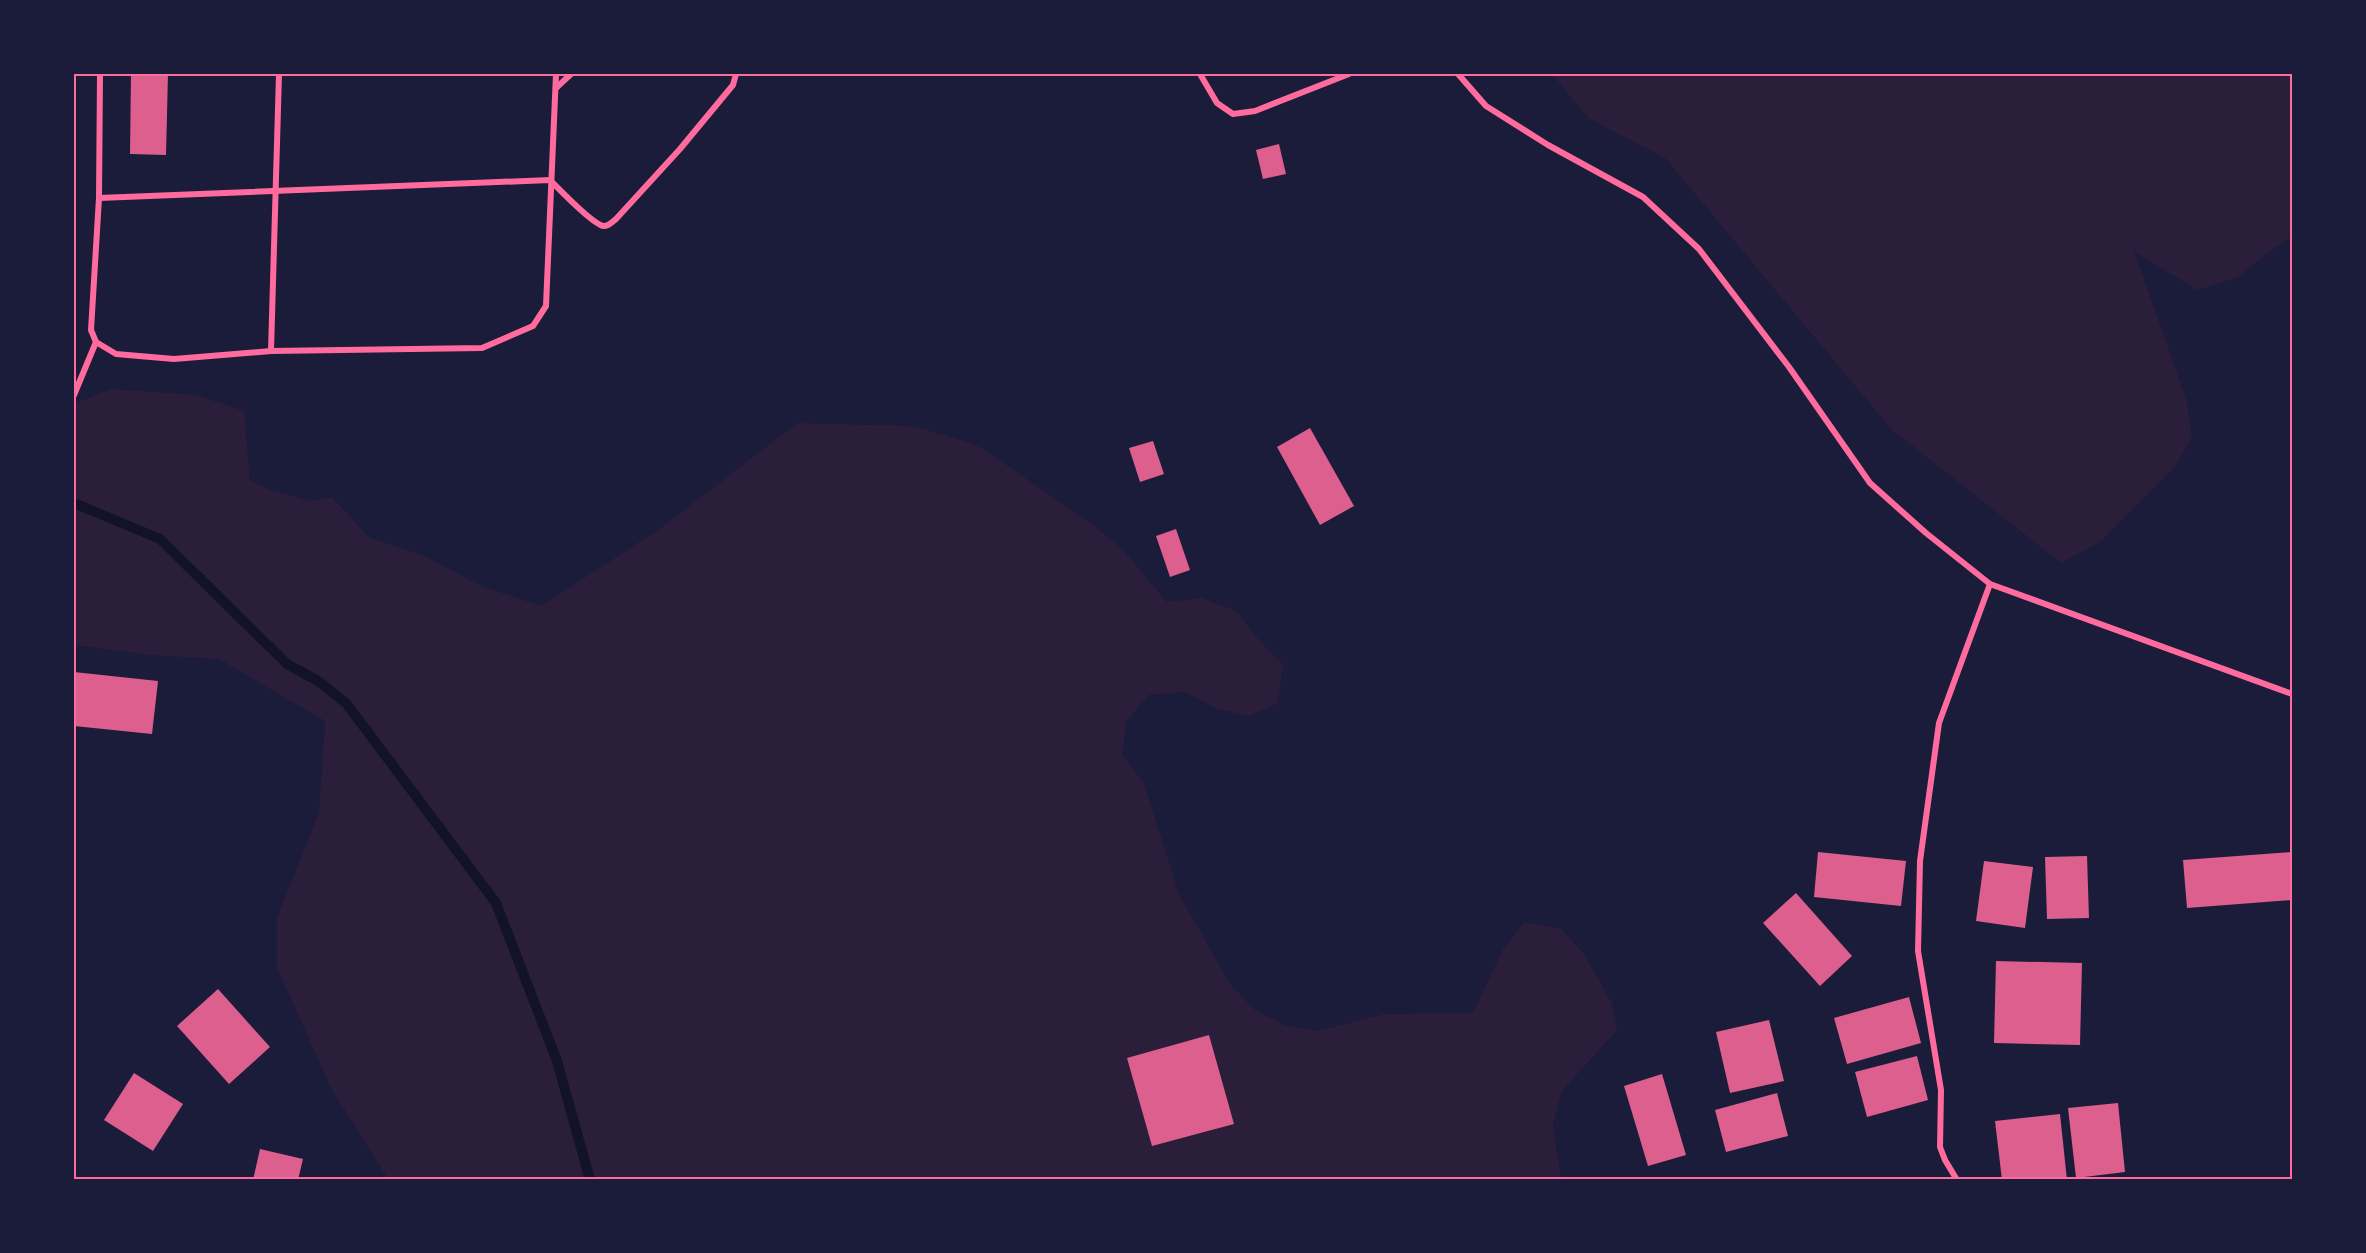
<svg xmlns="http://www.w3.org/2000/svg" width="2366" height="1253" font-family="'Archivo Narrow',sans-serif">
  <rect width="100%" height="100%" fill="#1b1b3a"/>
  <g fill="#2a1e3b">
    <path d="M1552,74h740v163l-26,17 -27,23 -42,13 -63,-39 53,150 5,37 -18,30 -74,74 -39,21 -170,-134 -226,-271 -77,-40z"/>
    <path d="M111,389l85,6 48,16 6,69 18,9 41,12 23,-4 38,41 55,18 56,30 60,20 117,-76 139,-107 114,3 38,10 33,12 115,80 27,23 43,51 35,-4 34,13 23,29 24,24 -5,39 -29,13 -34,-8 -30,-16 -36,3 -23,27 -4,33 22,28 35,111 51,90 25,26 30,15 33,6 67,-17 88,-1 30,-64 22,-27 36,7 22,24 29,50 5,27 -55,61 -9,35 8,53h-1173l-57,-91 -54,-120v-50l42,-105 6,-92 -106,-62 -68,-4 -77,-10v-156l2,-16 -2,-1v-68z"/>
  </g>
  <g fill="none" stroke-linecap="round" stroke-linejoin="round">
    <path stroke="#12122b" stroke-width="10" d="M74,503l86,36 127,125 31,17 28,22 150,200 61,158 33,119"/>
  </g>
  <g fill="#dd5f8e">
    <path d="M131,74h37l-2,81 -36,-1z"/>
    <path d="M1279,144l7,30 -23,5 -7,-29z"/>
    <path d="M1310,428l44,78 -34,19 -43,-78z"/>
    <path d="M1153,441l11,33 -24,8 -11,-34z"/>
    <path d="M1176,529l14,41 -20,7 -14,-41z"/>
    <path d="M74,672l84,9 -6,53 -78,-8z"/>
    <path d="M1818,852l88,9 -5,45 -87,-9z"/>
    <path d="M2292,852v48l-105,8 -4,-48z"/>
    <path d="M2087,856l2,62 -42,1 -2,-62z"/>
    <path d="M1984,861l49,6 -8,61 -49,-7z"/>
    <path d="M1796,893l56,63 -32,30 -57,-63z"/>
    <path d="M1996,961l86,2 -2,82 -86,-2z"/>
    <path d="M218,989l52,58 -41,37 -52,-58z"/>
    <path d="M1909,997l12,46 -74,21 -13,-46z"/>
    <path d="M1769,1020l15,61 -54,12 -14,-61z"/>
    <path d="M1209,1035l25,89 -82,22 -25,-88z"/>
    <path d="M1917,1056l11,44 -61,17 -12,-45z"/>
    <path d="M134,1073l49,31 -30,47 -49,-31z"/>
    <path d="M1662,1074l24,81 -38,11 -24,-80z"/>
    <path d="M1777,1093l11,43 -62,16 -11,-42z"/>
    <path d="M2118,1103l7,69 -49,6 -8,-70z"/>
    <path d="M2060,1114l7,66h-65l-7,-59z"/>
    <path d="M260,1149l43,10 -5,21h-45z"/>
  </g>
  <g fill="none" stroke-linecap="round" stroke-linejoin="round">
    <g stroke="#ff6b9d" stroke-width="6">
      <path d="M100,74l-1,124 -8,132 5,12 20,12 58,5 97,-8 211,-3 51,-22 13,-20 10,-232"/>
      <path d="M1200,74l17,29 16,11 22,-3 94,-37"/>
      <path d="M1458,74l28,32 62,39 95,52 56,52 90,118 81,116 56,50 64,51 302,110"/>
      <path d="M556,88l15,-14"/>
      <path d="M99,198l451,-18c10,10 41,43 53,46 5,1 9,-4 13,-7l64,-70 53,-64 3,-11"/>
      <path d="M271,351l8,-277"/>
      <path d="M74,395l22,-53"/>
      <path d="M1957,1180l-12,-20 -5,-13 1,-57 -23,-139 2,-90 19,-138 51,-139"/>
    </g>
  </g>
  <rect width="2366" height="1253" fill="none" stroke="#1b1b3a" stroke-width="150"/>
  <rect x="75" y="75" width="2216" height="1103" fill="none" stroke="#ff6b9d" stroke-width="2"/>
</svg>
